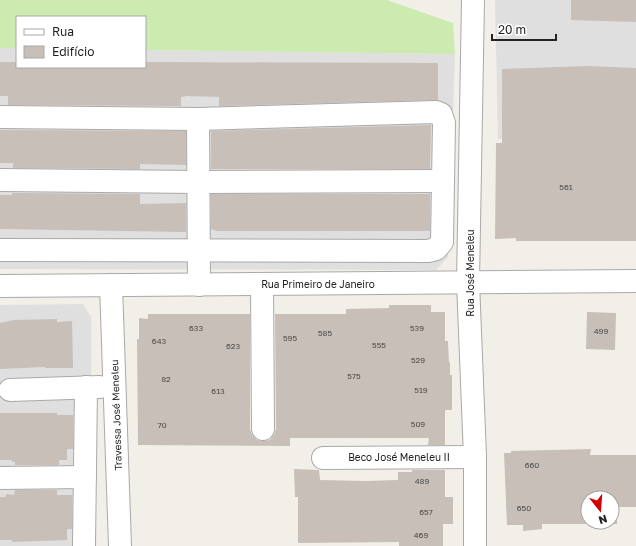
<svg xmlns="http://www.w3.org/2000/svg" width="636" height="546" font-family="'Golos Text',sans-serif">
  <rect width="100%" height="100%" fill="#f2efe9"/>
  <g fill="#e0dfdf">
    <path d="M495,0h141v136l-138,3z"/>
    <path d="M0,48h17v19h128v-17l310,4 -7,203 -12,13 -436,-1z"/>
    <path d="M83,304l8,13 1,229h-92v-241z"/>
  </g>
  <path fill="#cdebb0" d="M0,0h387l66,23 2,31 -310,-4v-33h-128v31h-17z"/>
  <g fill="#c7bfb8" fill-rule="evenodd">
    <path d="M571,0h65v22l-65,-2z"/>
    <path d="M0,62h17v5h128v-5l293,1v37l-219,6v-9l-32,-1 -6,1v9l-173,-1v-9h-8z"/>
    <path d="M587,66l49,2v173h-120v-3l-21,1 1,-96h6v-74z"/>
    <path d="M431,125l-1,44h-219v-38z"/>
    <path d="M0,130l186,1v34l-46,-1v5l-127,-1v-5h-13z"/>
    <path d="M12,193l128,1v10l46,-1v29l-186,-3v-34h12z"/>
    <path d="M211,194h219v37h-213l-6,-2z"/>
    <path d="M389,305h42v7h14v29h3l1,22 1,-1v13h2v35h-7v35h-17l1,-7h-139v8l-152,-1 -1,-106h2v-21l9,1v-5h102v115l2,6 5,5 6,1 7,-1 4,-5 2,-6 -1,-115h71v-5l43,-1z"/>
    <path d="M587,312l29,1 -1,37 -29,-1z"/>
    <path d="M57,319v3l15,-1 1,47h-28v-1l-45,2v-46l14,-3z"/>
    <path d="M0,413h57v2h16v34h-6v11h-8v5h-44v-3h-3v-2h-12z"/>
    <path d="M591,449l-1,6h46v52h-19v17h-75v5l-19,2v-6h-16l-3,-72h7v-2zM588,498h24v24h-24z"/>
    <path d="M294,469l25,1 1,10 46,1 32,-1v-8h14v-2h33v27h8v27h-10v22h-44v-4l-101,1v-46h-3z"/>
    <path d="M15,490h42v5h15v34h-5v11l-55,2v-2h-12v-43h6v-3l8,1z"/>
  </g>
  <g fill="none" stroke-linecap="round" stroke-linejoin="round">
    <g stroke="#a9a9a9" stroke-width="24">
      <g id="minor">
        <path d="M473,0l-5,282 7,175v89"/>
        <path d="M0,117l198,2 238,-7 5,2 3,9 -2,119 -6,7 -8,2 -428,-1"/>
        <path d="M198,119l1,166"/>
        <path d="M0,180l199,2 244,-1"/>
        <path d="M262,284l1,145"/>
        <path d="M111,285l9,261"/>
        <path d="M0,286l636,-5"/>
        <path d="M10,390l90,-3"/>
        <path d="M323,458l152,-1"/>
        <path d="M0,478l85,-1"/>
        <path d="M84,546l2,-159"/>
      </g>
    </g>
    <use href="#minor" stroke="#fff" stroke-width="22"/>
  </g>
  <g text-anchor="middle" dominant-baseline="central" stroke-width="3" stroke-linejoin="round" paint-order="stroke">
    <g font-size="8" fill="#4b4948">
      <text x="566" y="187">561</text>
      <text x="196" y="328">633</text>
      <text x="417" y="328">539</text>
      <text x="601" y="331">499</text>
      <text x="325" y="333">585</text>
      <text x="290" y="338">595</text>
      <text x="159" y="341">643</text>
      <text x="379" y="345">555</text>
      <text x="233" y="346">623</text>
      <text x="418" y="360">529</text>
      <text x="354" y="376">575</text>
      <text x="166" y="379">82</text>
      <text x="421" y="390">519</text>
      <text x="218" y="391">613</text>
      <text x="418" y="424">509</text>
      <text x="162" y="425">70</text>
      <text x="532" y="465">660</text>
      <text x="422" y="481">489</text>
      <text x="524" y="508">650</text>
      <text x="426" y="512">657</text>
      <text x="421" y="535">469</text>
    </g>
    <g font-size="10" fill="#222" stroke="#fff">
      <text transform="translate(470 273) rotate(-90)">Rua José Meneleu</text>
      <text x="318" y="284">Rua Primeiro de Janeiro</text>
      <text transform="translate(116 415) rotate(-92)">Travessa José Meneleu</text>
      <text x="399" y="457">Beco José Meneleu II</text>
    </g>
  </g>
  <rect x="16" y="16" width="130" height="52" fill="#ffffff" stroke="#a7a7a7"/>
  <rect x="24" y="29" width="20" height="6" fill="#ffffff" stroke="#a7a7a7"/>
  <text x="52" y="36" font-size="12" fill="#222222">Rua</text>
  <rect x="24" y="46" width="20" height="12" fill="#c7bfb8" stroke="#a7a7a7"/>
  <text x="52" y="56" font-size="12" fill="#222222">Edifício</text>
  <g transform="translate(600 510) rotate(163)"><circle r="19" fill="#ffffff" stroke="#a7a7a7"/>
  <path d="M0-3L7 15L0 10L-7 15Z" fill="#d40000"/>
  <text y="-6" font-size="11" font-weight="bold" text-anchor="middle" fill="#222222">N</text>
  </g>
  <path d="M492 34v6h64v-6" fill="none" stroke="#222222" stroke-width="2"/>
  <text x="498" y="34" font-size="12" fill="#222222" stroke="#ffffff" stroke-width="3" paint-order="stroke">20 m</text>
</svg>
